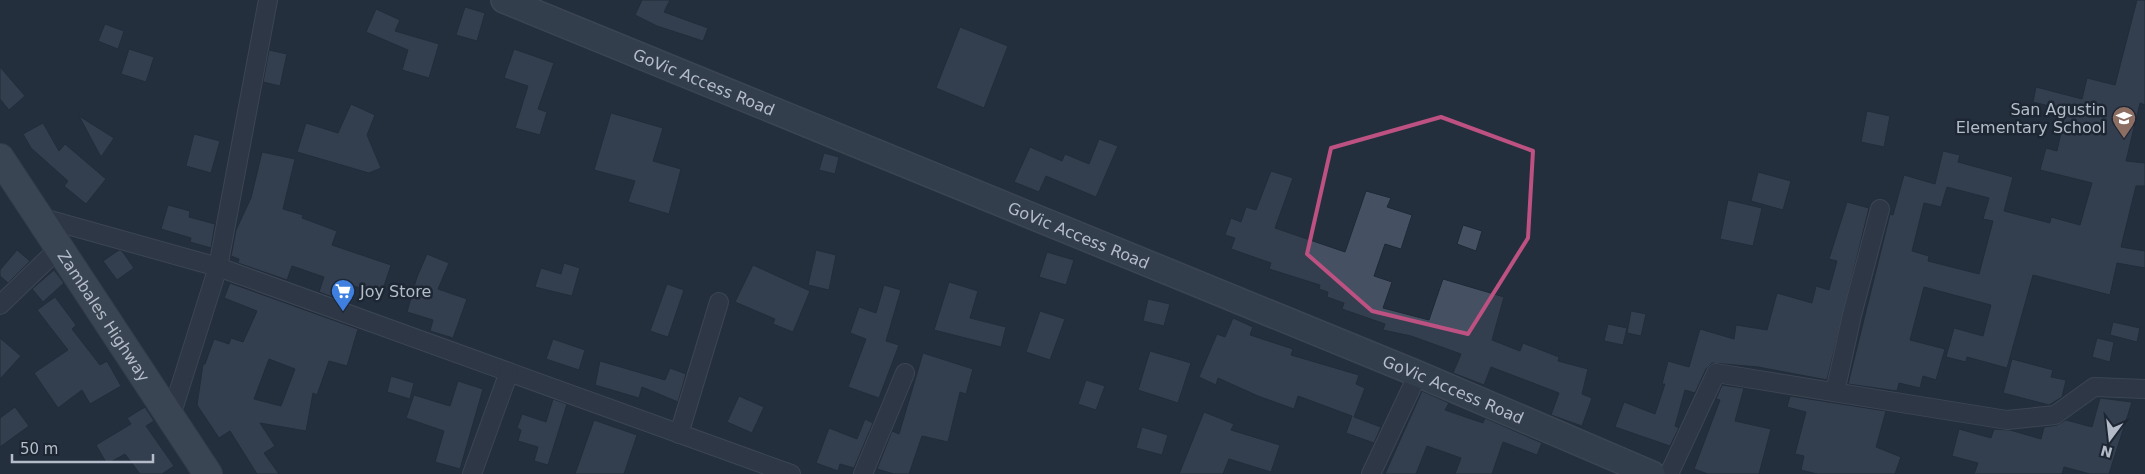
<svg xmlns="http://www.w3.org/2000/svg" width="2145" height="474" font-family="'DejaVu Sans',sans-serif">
  <rect width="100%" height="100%" fill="#242f3e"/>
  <g fill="#455162" stroke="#1f2835" fill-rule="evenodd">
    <path d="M642,0h28l-6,12 44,16 -5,13 -46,-15 -22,-11z"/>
    <path d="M2137,0h8v105l-5,-2 -14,58 19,2v23h-9l-15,61 24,4v17l-28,-5 -7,32 -77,-20 -26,93 -40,-11 -1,5 -20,-5 8,-29 29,8 8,-31 -67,-18 -14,53 35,9 -9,31 -13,-4 -3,12 -21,-5 -2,8 -49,-7 42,-170 3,1 11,-40 31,9 8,-33 17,4 -2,7 55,15 -9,34 46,12 1,-6 29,8 12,-42 -52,-13 6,-22 11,3 9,-41 -33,-8 3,-15 46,12 5,-21 28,7zM1947,187l42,11 -6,21 10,2 -14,53 -51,-13 1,-5 -17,-5 12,-48 17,4z"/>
    <path d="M465,7l20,6 -8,28 -21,-6z"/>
    <path d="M376,9l24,11 -5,11 44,13 -10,34 -27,-8 6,-20 -42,-18z"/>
    <path d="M105,24l19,7 -6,18 -20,-8z"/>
    <path d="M960,27l48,19 -24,62 -48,-20z"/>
    <path d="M129,49l25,8 -8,25 -25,-8z"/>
    <path d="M514,49l40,14 -16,46 9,3 -7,23 -25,-7 13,-42 -24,-8z"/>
    <path d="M269,50l18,4 -7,32 -17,-4z"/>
    <path d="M0,67l25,29 -16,14 -9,-11z"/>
    <path d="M351,104l24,11 -8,20 14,33 -12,5 -72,-21 9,-29 32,10z"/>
    <path d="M1867,111l23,5 -6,31 -23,-5z"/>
    <path d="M611,113l52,15 -10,33 28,8 -12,45 -41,-12 7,-21 -41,-11z"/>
    <path d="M79,116l35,22 -13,19z"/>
    <path d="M43,123l16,28 6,-7 41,35 -20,25 -22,-18 4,-5 -37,-33 -8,-14z"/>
    <path d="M194,134l26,7 -9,32 -25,-7z"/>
    <path d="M1099,139l19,7 -22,51 -50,-21 -7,16 -25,-10 16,-35 32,14 3,-7 24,10z"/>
    <path d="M262,152l33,7 -12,50 20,6 -1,3 35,13 -5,14 59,20 -10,30 -33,-11 -7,16 -22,-8 5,-15 -32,-11 -5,14 -49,-17 1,-4 -8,-3 5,-26 15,-32z"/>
    <path d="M824,153l15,4 -4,17 -16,-4z"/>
    <path d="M1271,171l22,7 -18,50 70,24 21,-61 25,7 -4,9 25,8 -11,34 -16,-5 -11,32 18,6 -9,26 46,12 14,-41 61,18 -12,43 28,11 3,-8 36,14 -1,4 30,8 -6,25 10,4 -10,28 -31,-11 8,-22 -68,-26 -7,18 -31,-12 8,-19 -50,-18 -28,-6 2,-6 -43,-15 2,-6 -17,-6 1,-5 -9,-3 1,-4 -51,-16 2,-6 -40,-14 4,-11 -10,-3 6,-17 10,4 5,-15 10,3z"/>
    <path d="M1758,172l33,9 -8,29 -32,-9z"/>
    <path d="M1728,200l34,8 -9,38 -33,-7z"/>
    <path d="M1847,202l22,6 -42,172 -69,-13 -46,-4 -6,6 -11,24 -10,-3 -10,36 4,2 -9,18 -55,-19 9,-25 31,12 10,-30h-3l6,-23 21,6 11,-38 34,10 2,-14 31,5 10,-37 35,10 4,-17 13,4 8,-29 -8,-2z"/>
    <path d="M168,205l22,6 -1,6 26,7 -4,24 -21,-6 1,-4 -30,-9z"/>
    <path d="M1463,225l19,6 -6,20 -19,-7z"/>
    <path d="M17,250l13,11 -22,22 -8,-7v-6z"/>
    <path d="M119,250l3,1 12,17 -17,12 -14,-19z"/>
    <path d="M816,250l20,5 -7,35 -21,-5z"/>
    <path d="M1047,252l27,8 -8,25 -27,-8z"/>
    <path d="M427,254l22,9 -11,26 29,10 -14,39 -23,-7 3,-11 -26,-8 10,-35z"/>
    <path d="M564,263l16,5 -8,28 -37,-9 6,-19 20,6z"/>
    <path d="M753,265l57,26 -17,41 -20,-8 2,-5 -40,-17z"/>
    <path d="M54,270l10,13 -21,19 -11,-13z"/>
    <path d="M949,282l29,9 -8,27 36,9 -5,20 -67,-17z"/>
    <path d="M230,283l128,46 -11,37 -18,-5 -12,34 -4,-2 -7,38 -46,-8 15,23 -11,7 15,21h-22l-27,-43 -11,7 -22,-33 6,-41h2l9,-25 15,5 2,-6 12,4 14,-31 -33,-13zM269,359l26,10 -14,37 -27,-7z"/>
    <path d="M667,284l17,6 -16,47 -18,-6z"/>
    <path d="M884,285l17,5 -15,51 13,4 -20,53 -31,-11 18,-48 -16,-6 9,-26 17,6z"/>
    <path d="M55,297l21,28 -4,4 28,36 7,-4 14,25 -31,18 -8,-14 -24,18 -24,-35 34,-23 -31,-40z"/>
    <path d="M1148,299l22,5 -6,22 -21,-5z"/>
    <path d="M1040,311l25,8 -15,41 -24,-8z"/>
    <path d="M1631,311l15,3 -5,22 -14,-3z"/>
    <path d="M1233,318l20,9 -3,8 43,14 -2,6 68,20 -3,9 9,4 -11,29 27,10 -7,16 -28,-10 6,-17 -54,-20 -4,13 -36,-13 -40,-18 -2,7 -17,-8 18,-43 8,3z"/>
    <path d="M2113,322l27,6 -3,14 -27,-7z"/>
    <path d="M1608,324l19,4 -4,17 -19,-4z"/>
    <path d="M0,338l21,18 -21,23z"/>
    <path d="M2097,338l17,4 -4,20 -18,-5z"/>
    <path d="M553,339l32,11 -6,20 -33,-11z"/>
    <path d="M1150,351l41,12 -13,40 -40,-13z"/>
    <path d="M923,353l50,16 -7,25 -6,-2 -12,50 -26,-6 -13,38h-15l-17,-5 15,-38 7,3z"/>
    <path d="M2012,359l41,11 -2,7 15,3 -4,17 -13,8 -46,-12z"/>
    <path d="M600,361l65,19 5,-12 16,6 -8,28 -36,-15 -3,11 -44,-13z"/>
    <path d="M391,376l23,7 -4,16 -23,-7z"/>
    <path d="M1086,380l19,6 -9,24 -18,-6z"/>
    <path d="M458,381l25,8 -23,80 -25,-7 9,-31 -38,-13 8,-23 36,11z"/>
    <path d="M1722,385l22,3 -9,33 36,8 -12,45h-51l-14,-5 26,-69 -4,-1z"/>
    <path d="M1422,391l27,12 -4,7 38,13 2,-5 57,25 -5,12 -34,-13 -11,32h-37l6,-16 -34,-12 -11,28h-31z"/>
    <path d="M739,396l25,11 -12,26 -25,-11z"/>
    <path d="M1790,396l96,15 -10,36 25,10 -6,17h-78l-16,-4 3,-14 -9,-2 11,-42 -19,-5z"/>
    <path d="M2100,398l32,4 -23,72h-19l-26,-7 -2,7h-88l4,-11 -26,-7 7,-27 32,9 3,-9 16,1 31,9 3,-12 13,-2 9,-5 26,7z"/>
    <path d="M553,399l14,5 -19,61 -14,-4 4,-14 -20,-6 3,-11 -4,-2 5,-14 24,8z"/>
    <path d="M15,407l14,19 -29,21v-29z"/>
    <path d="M145,407l9,14 -8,5 28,40 -12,8h-22l-15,-20 -18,10 -11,-19 35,-21 -4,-6z"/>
    <path d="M1204,412l30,12 -3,6 49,15 -9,27 -42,-13 -6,15h-44z"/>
    <path d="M865,419l8,4 -19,45 -14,-4 -2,7 -22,-8 13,-35 28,11z"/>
    <path d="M594,420l43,15 -13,39h-49z"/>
    <path d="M1142,427l26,8 -6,20 -26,-7z"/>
  </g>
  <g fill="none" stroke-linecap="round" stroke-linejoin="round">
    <g stroke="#565f6c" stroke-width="20">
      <g id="minor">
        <path d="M39,217l179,50 573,207"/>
        <path d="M0,305l59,-57"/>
        <path d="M1835,392l17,-77 28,-106"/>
        <path d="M170,419l48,-152 50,-267"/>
        <path d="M679,434l40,-132"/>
        <path d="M472,474l37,-102"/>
        <path d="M863,474l42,-101"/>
        <path d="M1371,474l47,-100"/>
        <path d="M1669,474l47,-101 291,47 48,-5 39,-28 51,2"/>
      </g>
    </g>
    <g stroke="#565f6c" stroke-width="28">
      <g id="secondary">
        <path id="s1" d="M504,0l914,374 234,100"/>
      </g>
    </g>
    <g stroke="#414a57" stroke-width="30">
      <g id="primary">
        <path id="s2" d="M0,158l208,316"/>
      </g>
    </g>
    <use href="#minor" stroke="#38414e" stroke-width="18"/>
    <use href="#secondary" stroke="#465061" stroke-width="25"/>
    <use href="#primary" stroke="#56606e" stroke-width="28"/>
  </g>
  <path d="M0 0H2145V474H0ZM1441,117l92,34 -5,87 -60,96 -96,-23 -65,-57 24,-106z" fill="#242f3e" fill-opacity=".55" fill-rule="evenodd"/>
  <path fill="none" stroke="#bd5182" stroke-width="4" stroke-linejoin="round" d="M1441,117l92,34 -5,87 -60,96 -96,-23 -65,-57 24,-106z"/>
  <defs>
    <g id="school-pin" transform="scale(1.25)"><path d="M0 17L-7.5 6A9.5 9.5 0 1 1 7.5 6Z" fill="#8d6e63" stroke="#1d2633"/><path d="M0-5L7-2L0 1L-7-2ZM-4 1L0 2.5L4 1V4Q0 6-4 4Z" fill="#fff"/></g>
    <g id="supermarket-pin" transform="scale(1.25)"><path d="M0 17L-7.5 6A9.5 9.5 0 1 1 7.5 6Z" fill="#3f7fe0" stroke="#1d2633"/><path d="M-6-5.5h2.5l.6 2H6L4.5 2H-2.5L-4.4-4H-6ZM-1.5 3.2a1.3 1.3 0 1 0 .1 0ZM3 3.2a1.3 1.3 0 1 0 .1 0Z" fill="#fff"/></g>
  </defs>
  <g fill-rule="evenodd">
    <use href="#school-pin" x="2124" y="118"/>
    <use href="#supermarket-pin" x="343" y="291"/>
  </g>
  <g text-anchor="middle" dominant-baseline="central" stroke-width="5" stroke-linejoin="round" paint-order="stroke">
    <g font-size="16" fill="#b4bcc9" stroke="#1d2633">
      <text stroke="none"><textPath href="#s1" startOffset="216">GoVic Access Road</textPath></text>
      <text stroke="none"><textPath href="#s1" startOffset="621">GoVic Access Road</textPath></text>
      <text stroke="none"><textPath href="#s2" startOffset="189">Zambales Highway</textPath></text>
      <text stroke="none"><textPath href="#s1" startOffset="1026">GoVic Access Road</textPath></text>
    </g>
    <g font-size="16" fill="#b4bcc9" stroke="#1d2633" text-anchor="end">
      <text x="2106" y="109">San Agustin<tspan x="2106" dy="18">Elementary School</tspan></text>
      <text x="360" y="291" text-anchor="start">Joy Store</text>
    </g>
  </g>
  <g transform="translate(2110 439) rotate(195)" stroke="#1d2633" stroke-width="4" paint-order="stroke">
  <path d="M0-4L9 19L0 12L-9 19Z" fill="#b4bcc9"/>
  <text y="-8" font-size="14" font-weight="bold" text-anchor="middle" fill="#b4bcc9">N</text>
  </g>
  <path d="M12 454v8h141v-8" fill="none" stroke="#b4bcc9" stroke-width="2.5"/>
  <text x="20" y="454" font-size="15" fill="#b4bcc9" stroke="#1d2633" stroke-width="4" paint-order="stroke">50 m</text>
</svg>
